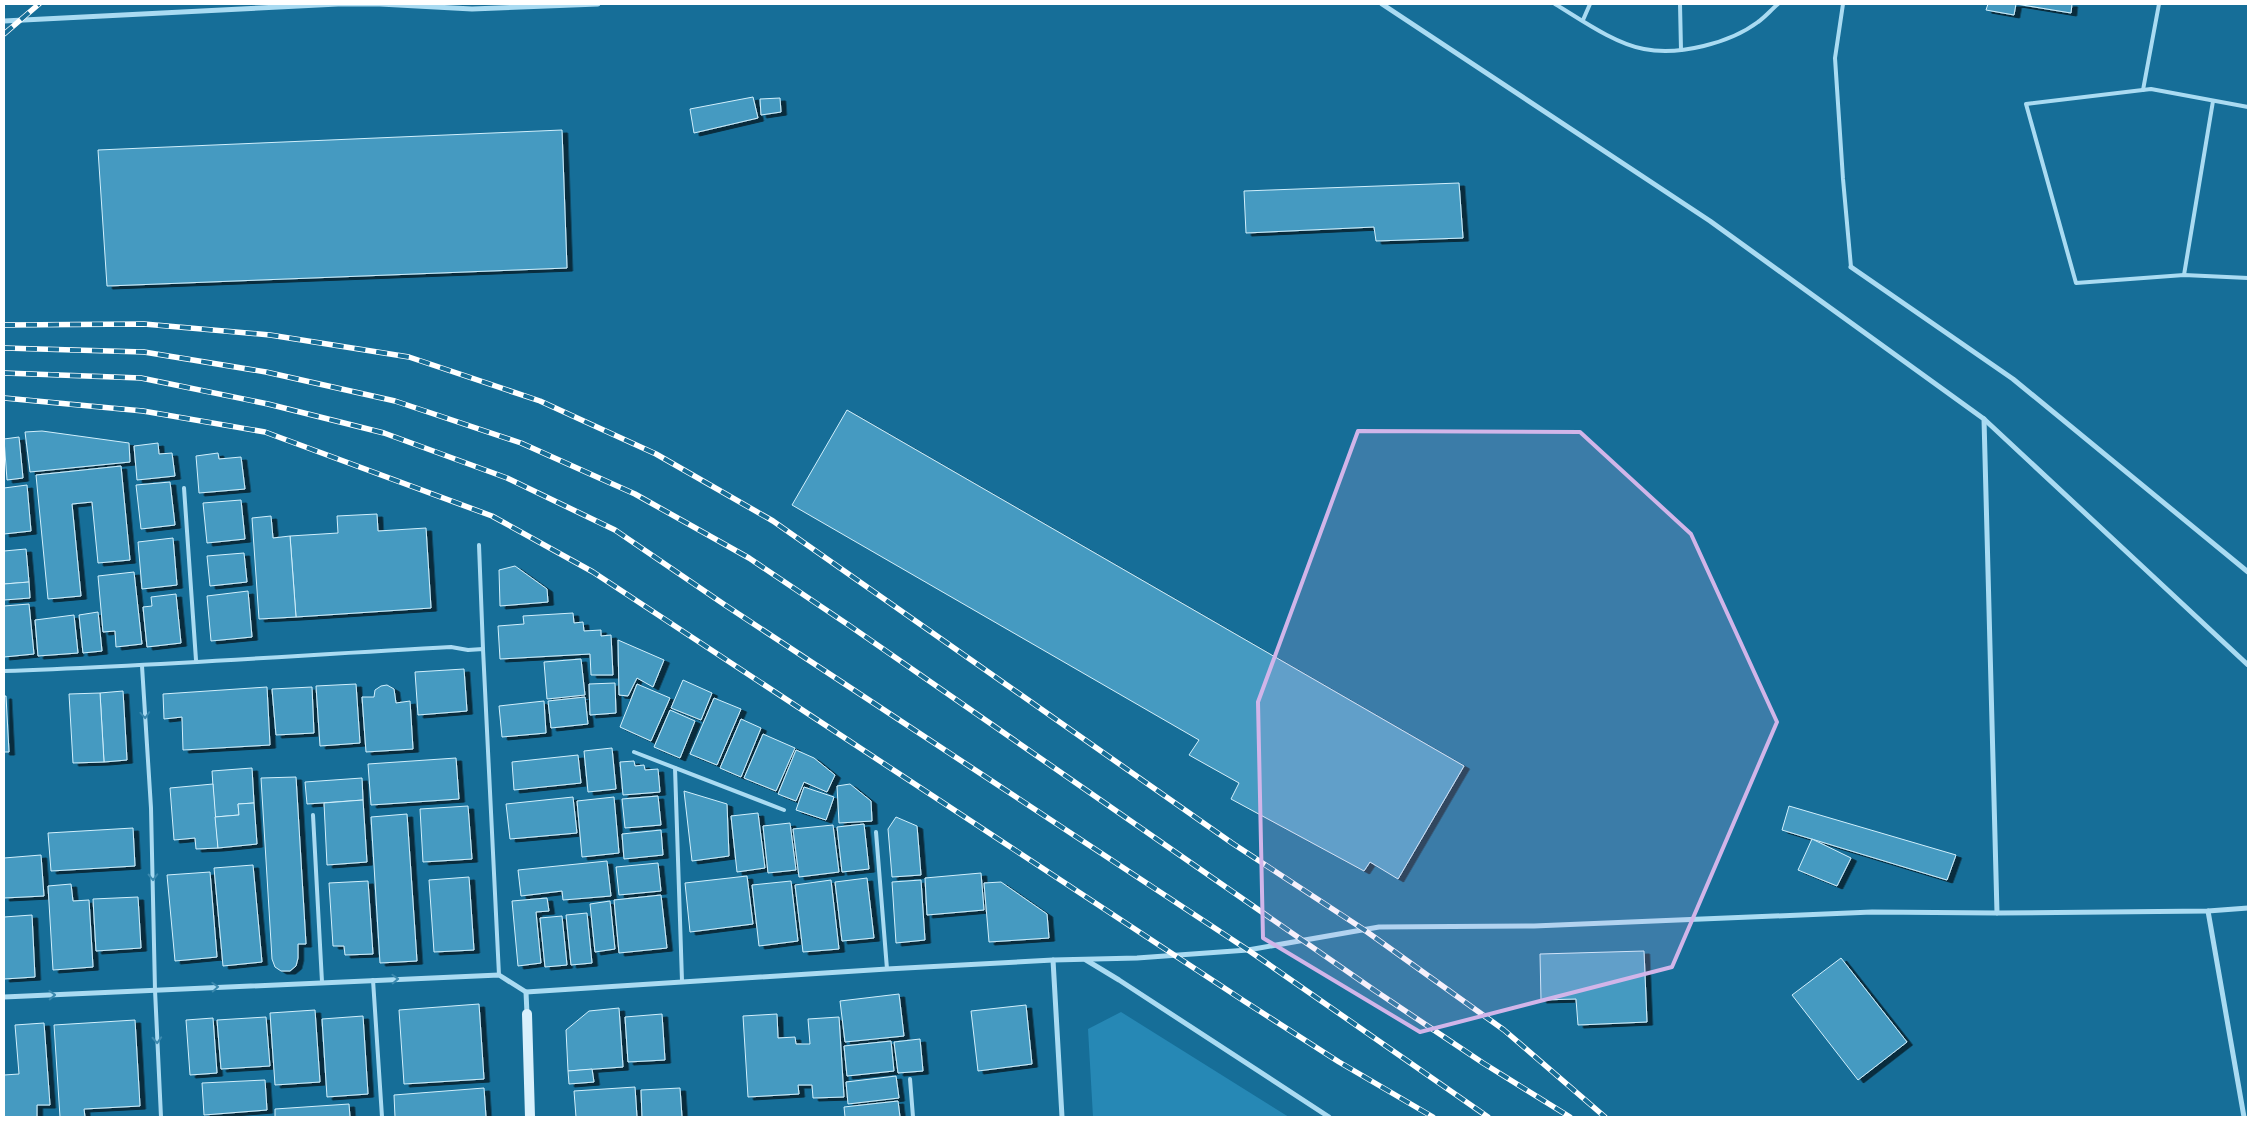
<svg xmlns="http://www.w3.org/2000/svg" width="2252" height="1121" font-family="'Nunito Sans',sans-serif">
  <defs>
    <filter id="shadow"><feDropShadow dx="5.5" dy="3" stdDeviation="0" flood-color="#0009"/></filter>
  </defs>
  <rect width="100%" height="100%" fill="#166e98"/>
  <path fill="#2688b5" d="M1121,1012l163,102 5,3h-196l-5,-88z"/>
  <g fill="#449ac1" stroke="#d1effc" filter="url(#shadow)">
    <path d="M1988,4h84l-1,9 -55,-9 -2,11 -28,-5z"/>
    <path d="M753,97l5,21 -64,15 -4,-24z"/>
    <path d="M780,98l1,14 -20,3 -1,-16z"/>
    <path d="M562,130l5,138 -460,18 -9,-136z"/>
    <path d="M1459,183l4,55 -87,3 -2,-14 -128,6 -2,-42z"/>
    <path d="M847,410l617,356 -66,113 -28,-17 -6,9 -133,-72 8,-16 -50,-28 10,-15 -407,-235z"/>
    <path d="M42,431l87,12 1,19 -100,10 -5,-40z"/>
    <path d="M19,437l4,41 -16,2 -3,-41z"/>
    <path d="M158,443l1,11 13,-1 3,23 -38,4 -3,-34z"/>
    <path d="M218,453l1,6 22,-2 4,32 -46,4 -3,-37z"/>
    <path d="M121,466l9,94 -32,3 -6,-61 -20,2 9,92 -33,3 -12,-124z"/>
    <path d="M170,482l5,43 -34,4 -5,-44z"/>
    <path d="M27,485l4,46 -27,3v-46z"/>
    <path d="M241,500l4,39 -38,4 -4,-40z"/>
    <path d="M377,514l1,17 48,-3 5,80 -135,9 -6,-81 48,-3 -1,-17z"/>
    <path d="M271,516l2,22 17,-2 6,81 -37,2 -7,-101z"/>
    <path d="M173,538l4,47 -35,4 -4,-47z"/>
    <path d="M26,549l3,33 -25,2v-33z"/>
    <path d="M244,553l3,29 -37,4 -3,-30z"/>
    <path d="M515,566l32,23 1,13 -48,4 -1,-36z"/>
    <path d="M134,572l8,72 -26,3 -1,-16 -12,1 -5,-56z"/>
    <path d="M29,582l1,16 -26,2v-16z"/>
    <path d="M248,591l4,46 -41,4 -4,-45z"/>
    <path d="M176,594l5,49 -34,4 -4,-40 9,-1 -1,-9z"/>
    <path d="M29,604l5,50 -30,3v-51z"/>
    <path d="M98,612l4,39 -19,2 -4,-38z"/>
    <path d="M573,613l1,10 9,-1 1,9 17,-1v6l10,-1 2,40h-22l-1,-21 -90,5 -2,-33 26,-2 -1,-8z"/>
    <path d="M74,615l4,38 -40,3 -3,-36z"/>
    <path d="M618,640l46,20 -11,27 -16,-9 -9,18 -9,-1z"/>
    <path d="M581,659l4,36 -38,4 -3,-37z"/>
    <path d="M464,669l3,42 -49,4 -3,-43z"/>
    <path d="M683,680l29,13 -11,27 -30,-12z"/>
    <path d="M615,683l1,30 -26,2 -1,-31z"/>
    <path d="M356,684l4,59 -40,3 -4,-60z"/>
    <path d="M637,684l33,14 -19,43 -31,-14z"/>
    <path d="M387,685l7,4 2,14 14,-2 3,48 -47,3 -4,-55h12l1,-7 6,-4z"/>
    <path d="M267,687l3,58 -87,5 -1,-33 -18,2 -1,-25z"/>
    <path d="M312,687l2,46 -38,2 -4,-46z"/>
    <path d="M123,691l4,69 -23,2 -4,-69z"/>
    <path d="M100,693l4,69 -31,1 -4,-69z"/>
    <path d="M4,696h2l3,56h-5z"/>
    <path d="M585,697l3,27 -37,4 -3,-27z"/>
    <path d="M714,698l27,11 -24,56 -27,-11z"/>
    <path d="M544,701l2,32 -44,4 -3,-31z"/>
    <path d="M670,710l25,11 -15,37 -26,-11z"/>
    <path d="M741,719l20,9 -20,49 -21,-9z"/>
    <path d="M763,734l32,14 -19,43 -32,-13z"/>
    <path d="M612,748l4,41 -28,3 -4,-41z"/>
    <path d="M796,750l18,8 21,17 -8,17 -23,-10 -8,19 -18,-7z"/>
    <path d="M578,755l3,28 -67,7 -2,-28z"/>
    <path d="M456,758l3,41 -88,6 -3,-41z"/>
    <path d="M634,761l1,5 9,-1 1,5 13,-1 2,23 -37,3 -3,-33z"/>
    <path d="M252,768l2,35 -16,1 1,11 -24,2 -3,-46z"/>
    <path d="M296,777l10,167h-8v14l-2,8 -6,5h-9l-6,-4 -3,-8 -11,-181z"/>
    <path d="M362,778l1,22 -56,4 -2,-22z"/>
    <path d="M213,784l5,64 -22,1 -1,-11 -21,2 -4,-52z"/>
    <path d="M850,784l21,17 1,20 -33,2 -2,-37z"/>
    <path d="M804,787l30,10 -8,23 -30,-10z"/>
    <path d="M684,791l43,13 2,52 -37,5z"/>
    <path d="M658,796l3,29 -36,3 -3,-29z"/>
    <path d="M573,797l4,36 -67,6 -4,-35z"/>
    <path d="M614,797l5,56 -37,4 -5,-56z"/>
    <path d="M363,800l4,62 -40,3 -3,-62z"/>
    <path d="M254,803l3,41 -39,4 -3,-31 24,-2 -1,-11z"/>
    <path d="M468,806l4,53 -49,3 -3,-53z"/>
    <path d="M1789,806l167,49 -9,25 -165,-50z"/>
    <path d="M758,813l7,55 -28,4 -6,-56z"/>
    <path d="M407,814l10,147 -37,2 -9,-146z"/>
    <path d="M896,817l21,9 4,49 -29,2 -4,-48z"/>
    <path d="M790,823l6,47 -28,3 -5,-47z"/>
    <path d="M864,824l5,45 -27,3 -5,-45z"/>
    <path d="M833,825l6,47 -40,5 -6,-48z"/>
    <path d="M133,828l2,38 -84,5 -3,-38z"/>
    <path d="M661,830l2,25 -39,4 -2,-25z"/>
    <path d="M1812,839l39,19 -14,28 -39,-16z"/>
    <path d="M41,855l3,41 -40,2v-40z"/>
    <path d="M607,861l4,35 -48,4 -1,-9 -41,5 -3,-26z"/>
    <path d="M658,863l3,28 -42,4 -3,-28z"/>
    <path d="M253,865l9,97 -39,4 -9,-98z"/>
    <path d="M210,872l7,85 -42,4 -8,-86z"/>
    <path d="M981,873l3,37 -57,5 -2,-37z"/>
    <path d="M747,876l6,48 -63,8 -5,-49z"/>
    <path d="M469,877l5,73 -40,2 -5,-72z"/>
    <path d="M867,878l7,60 -32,3 -7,-59z"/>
    <path d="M831,880l8,69 -36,3 -8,-67z"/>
    <path d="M921,880l4,60 -29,3 -4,-61z"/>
    <path d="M368,881l5,73 -28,1 -1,-9h-11l-4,-63z"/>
    <path d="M791,881l7,60 -39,5 -7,-61z"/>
    <path d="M1001,882l46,32 2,24 -60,4 -5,-59z"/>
    <path d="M71,884l2,17 16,-1 4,67 -40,3 -5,-84z"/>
    <path d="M661,895l6,53 -48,5 -5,-53z"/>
    <path d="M138,897l3,51 -45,3 -3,-52z"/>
    <path d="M547,898l2,13 -13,1 5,51 -23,3 -6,-65z"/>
    <path d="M610,901l5,48 -20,3 -5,-48z"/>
    <path d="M587,913l5,50 -21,2 -5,-50z"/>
    <path d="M32,915l3,62 -31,2v-62z"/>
    <path d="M562,916l5,49 -22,2 -5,-49z"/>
    <path d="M1644,951l3,71 -69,3 -2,-26 -35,1 -1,-46z"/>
    <path d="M1841,958l66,84 -49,38 -66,-85z"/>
    <path d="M899,994l5,42 -59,6 -5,-41z"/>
    <path d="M479,1004l5,75 -80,5 -5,-74z"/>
    <path d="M1026,1005l6,59 -54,7 -7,-60z"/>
    <path d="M619,1008l4,59 -55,4 -2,-41 23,-19z"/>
    <path d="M315,1010l5,72 -45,3 -5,-72z"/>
    <path d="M662,1014l3,46 -37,2 -3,-45z"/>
    <path d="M777,1014l1,24 17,-1 1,7h14l-2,-25 31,-2 5,80 -31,1 -1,-13h-14l1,9 -51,3 -5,-81z"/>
    <path d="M363,1016l5,78 -41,3 -5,-78z"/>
    <path d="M266,1017l4,49 -49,3 -4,-49z"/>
    <path d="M213,1018l4,55 -27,2 -4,-55z"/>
    <path d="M135,1020l5,86 -56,3 1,8h-25l-6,-92z"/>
    <path d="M44,1023l6,82h-13v12h-33v-42l15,-1 -4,-49z"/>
    <path d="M920,1039l3,32 -25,2 -4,-31z"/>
    <path d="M891,1041l3,30 -47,5 -3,-30z"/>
    <path d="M592,1069l2,13 -25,2 -1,-13z"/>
    <path d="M896,1076l3,22 -51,6 -2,-22z"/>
    <path d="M265,1080l2,30 -63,5 -2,-32z"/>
    <path d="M635,1087l2,30h-61l-2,-26z"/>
    <path d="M484,1088l2,29h-91l-1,-22z"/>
    <path d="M680,1088l2,29h-40l-1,-27z"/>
    <path d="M898,1101l2,16h-55l-1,-10z"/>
    <path d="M349,1104l1,13h-75v-8z"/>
  </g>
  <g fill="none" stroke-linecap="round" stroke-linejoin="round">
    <g stroke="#aadbf2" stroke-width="4">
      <path d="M1555,4c25,15 60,40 89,45 35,7 86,-6 114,-27 7,-5 13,-12 20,-18"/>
      <path d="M1680,4l1,46"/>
      <path d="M1843,4l-8,54 8,121 8,88"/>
      <path d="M1583,20l7,-16"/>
      <path d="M2143,90l16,-86"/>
      <path d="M2248,107l-97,-18 -125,15 50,179 108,-8 64,3"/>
      <path d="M2184,275l29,-174"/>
      <path d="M184,488l12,172"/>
      <path d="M479,545l4,104"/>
      <path d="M142,666l9,142 4,182 6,127"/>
      <path d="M4,671c149,-5 298,-16 447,-24l17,3 15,-1 16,326"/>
      <path d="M634,752l150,58"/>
      <path d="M675,768l7,213"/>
      <path d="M313,815l9,167"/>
      <path d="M876,832l11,137"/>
      <path d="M373,980l9,137"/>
      <path d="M910,1079l3,38"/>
    </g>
    <g stroke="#aadbf2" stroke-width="5">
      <path d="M1382,4l328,217 274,198 13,494"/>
      <path d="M4,21l334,-17h42l92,5 126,-5"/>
      <path d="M1851,267l162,112 235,193"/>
      <path d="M1984,419l264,246"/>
      <path d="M2208,911l36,206"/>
      <path d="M1053,960l9,157"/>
      <path d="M1086,960l33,20 210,137"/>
      <path d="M526,992l1,22"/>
      <path d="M4,997l495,-22 27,17 361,-23 166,-9 84,-2 111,-8 131,-23 155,-1 338,-14 125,1 211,-2 40,-3"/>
    </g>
    <path stroke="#d9f0fc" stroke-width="10" d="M527,1014l3,103"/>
    <g stroke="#fff" stroke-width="5.5">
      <g id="rail">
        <path d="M4,34l35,-30"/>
        <path d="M4,325l140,-1 126,11 139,22 131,44 116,53 117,67 459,322 131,86 141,101 101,87"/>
        <path d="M4,348l140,4 122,20 129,29 126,42 114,51 114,64 101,68 524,364 109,73 87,54"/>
        <path d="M4,373l137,5 127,26 116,29 123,45 108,52 110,75 523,345 240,167"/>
        <path d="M4,398l139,13 122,21 227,84 101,56 651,429 95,61 94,55"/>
      </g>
    </g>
    <use href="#rail" stroke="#166e98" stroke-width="4" stroke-dasharray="11" stroke-linecap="butt"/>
  </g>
  <defs><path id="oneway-chevron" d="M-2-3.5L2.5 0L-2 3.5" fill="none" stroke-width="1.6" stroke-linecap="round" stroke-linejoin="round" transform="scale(1.25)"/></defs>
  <g stroke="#3b89ae">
    <use href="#oneway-chevron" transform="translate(145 715) rotate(86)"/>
    <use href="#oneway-chevron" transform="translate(153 877) rotate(89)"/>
    <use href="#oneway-chevron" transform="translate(395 979) rotate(-2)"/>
    <use href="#oneway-chevron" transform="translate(215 987) rotate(-3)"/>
    <use href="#oneway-chevron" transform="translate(52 995) rotate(-2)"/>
    <use href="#oneway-chevron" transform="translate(157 1040) rotate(87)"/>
  </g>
  <path fill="#d1b5e9" fill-opacity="0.2" stroke="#d1b5e9" stroke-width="4" stroke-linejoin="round" d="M1358,431l222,1 111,102 86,188 -105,245 -252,65 -157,-94 -5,-236z"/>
  <rect width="2252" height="1121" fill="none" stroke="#ffffff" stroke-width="10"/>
</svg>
